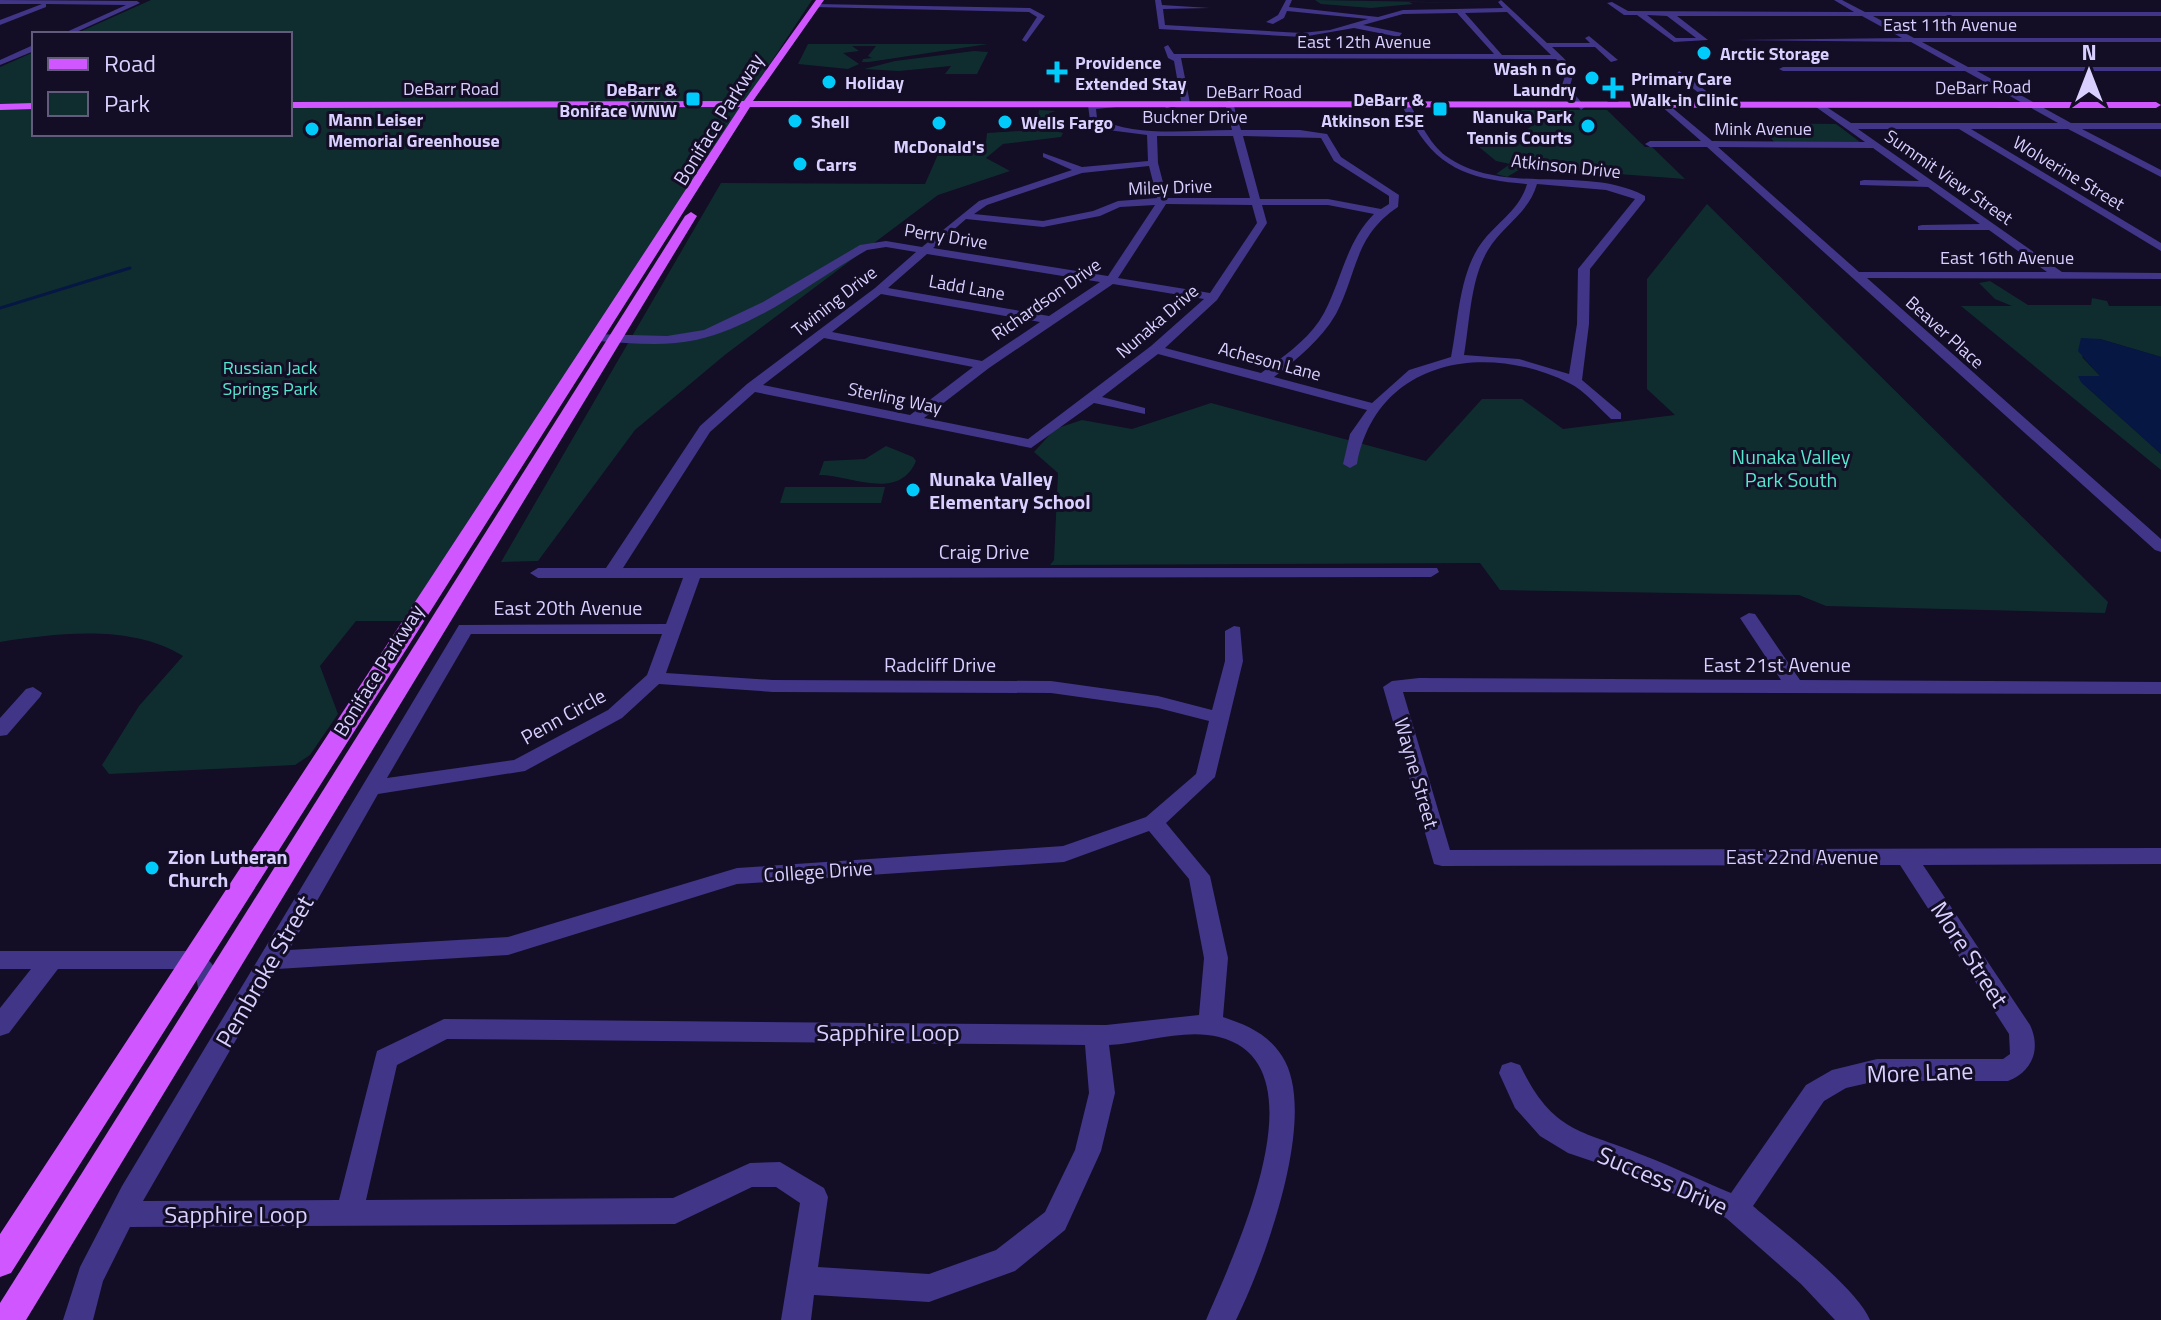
<svg xmlns="http://www.w3.org/2000/svg" width="2161" height="1320" font-family="'Titillium Web',sans-serif">
  <rect width="100%" height="100%" fill="#130d25"/>
  <g fill="#0f2d2f">
    <path d="M151,0h661l-409,621h-47l-36,45 18,48 -28,41 -15,10 -186,9 -7,-9 37,-59 44,-50c-52,-32 -125,-23 -183,-14v-575l34,-15v82h256v-100h-215z"/>
    <path d="M1315,0l175,3 -81,-1 4,2 -42,4 -50,-4z"/>
    <path d="M808,44h180l-119,18h-7l1,-3 9,-1 -4,-2 8,-10h-24l7,5 -16,2 16,11 -11,5 -50,-5z"/>
    <path d="M974,51l14,1 -11,22h-32l6,-8 -52,5 -35,-2 31,-8z"/>
    <path d="M1039,110l17,1 -7,2 3,17 11,3 -2,4 -58,7 -17,14 24,13 -72,24 -212,159 -91,76 -97,131 -37,1 220,-379 204,1 18,-41 43,-1 1,-9 49,-3z"/>
    <path d="M1521,110h86l38,37h7l33,32 -161,-12 -17,10 -11,-3 14,-10 -14,-3 -23,-19 39,-1 21,-16z"/>
    <path d="M1760,123l76,1 24,18h-86z"/>
    <path d="M1707,204l401,398 -3,11 -279,-7 -27,-11 -299,-5 -20,-27 -430,2 4,-5 4,-87 -24,-21 21,-23 27,-9 50,9 79,-26 215,58 56,-62h40l41,30 112,-14 -28,-26v-110z"/>
    <path d="M1990,281l38,24h63l1,-7 15,3 2,5h52v51l-61,-18 -18,18 18,19 -19,6 80,72v16l-200,-164h51l-17,-7 -16,-16z"/>
    <path d="M886,446l27,11 3,4c-17,41 -66,14 -97,14l5,-14 41,-2z"/>
    <path d="M785,487h100l-4,16h-101z"/>
  </g>
  <path fill="#061744" d="M2081,338l19,1 61,18v97l-80,-72 -3,-6h22l-22,-25z"/>
  <g fill="none" stroke-linecap="round" stroke-linejoin="round">
    <path stroke="#061744" stroke-width="3" d="M0,308l130,-40"/>
    <g fill="#403587" fill-rule="evenodd">
      <path d="M0,0l137,1 3,2 -68,31h-10l64,-29 -80,-1v3l-46,18v-5l42,-16h-42z"/>
      <path d="M1155,0h6l1,5 48,3 -47,1 2,16 137,8 28,-3 38,-11 -81,-8 -3,7 -11,6 -7,-2 12,-7 8,-15h6l-3,7 89,10 25,-7 100,-2 -5,-6 3,-2 46,43h43l-5,-5 4,-2 29,24 -7,2 -16,-15h-43c13,13 27,21 17,40l16,20 -4,3 -20,-23c6,-13 5,-18 -5,-28l-375,-1 9,45 -24,5 -3,-5 18,-2 -7,-40 -6,-3 -4,-11 4,-2 6,9h320l-37,-41 -54,1 -40,11 39,8 -3,4 -45,-9 -52,9 -143,-8zM1507,12l44,43h-49l-37,-42z"/>
      <path d="M1834,0h8l23,12h296v4h-288l41,22h247v4h-239l46,25h193v4h-184l94,52h90v6h-79l79,41v7l-93,-48h-97l190,114v8l-202,-122h-101l204,143 99,1v6l-294,-1 294,261v13l-6,-2 -448,-403h-57l-5,-3 5,-3h51l-41,-36 3,-5 49,41 153,1 -49,-35 3,-5 32,21h207l-93,-52h-182l-4,-2 4,-2h173l-45,-25 -177,-2 168,-2 -40,-22h-185l31,24 -34,2 -37,-27h-13l-17,-12 5,-1 16,9 226,1zM1647,15l20,1 29,22h-20zM1718,147l155,1 46,33 -55,-1 -4,1v4l68,2 52,37 -58,1 -4,1v4h71l58,42h-188z"/>
      <path d="M816,4l214,4 15,8 -19,26 -4,-2 15,-23 -8,-5 -215,-5z"/>
      <path d="M31,46h3v5l-34,14v-5z"/>
      <path d="M1679,71l41,30v4h-6l-38,-30z"/>
      <path d="M1229,100l4,3 8,27h59l27,4 14,23 58,38 -1,12c-44,29 -40,65 -62,107 -15,26 -39,45 -62,63l98,26 37,-33 42,-13c7,-35 8,-78 27,-109 15,-24 41,-36 49,-64 -49,-4 -86,-12 -112,-57 -5,-8 -13,-18 -14,-27h6c12,18 21,43 39,56 57,41 139,8 199,40v4l-55,69 -1,55 -7,56 39,33v6h-10c-13,-12 -26,-28 -42,-36 -84,-42 -193,-23 -212,81l-7,4 -7,-4 7,-30 17,-24 -209,-56 -56,43 43,11v6l-51,-11 -63,45 -276,-56 -45,40 -87,136h814l2,4 -8,5 -731,1 -34,95 107,7 278,1 107,15 54,14 13,-49v-30l9,-5 6,1 3,34 -28,116 -49,46 44,53 18,82 -5,59c24,8 45,17 59,39 38,58 -18,207 -46,264h-30c26,-62 121,-256 13,-283 -34,-9 -75,6 -110,8l6,48 -14,58 -36,79 -50,41 -86,31 -115,-7 -3,25h-30l19,-117 -24,-16h-24l-77,37 -545,3 -27,54 -10,39h-30l17,-53 42,-81 337,-561 207,-1 17,-46h-145l-8,-5 8,-5h68l94,-142 47,-42 128,-96 41,-36 -30,-5 -19,3c-54,31 -109,76 -171,90 -32,7 -66,3 -99,1l-4,-1v-6l74,2 37,-6 59,-28 97,-57 26,-4 36,6 57,-46 93,-31 -29,-13v-4l39,14 66,-6 -1,-26 -39,-5 -18,-9 -2,-16 28,-2v4l-20,2 1,9c39,20 93,12 135,12l-7,-27zM1157,136h76l17,62h-83l-9,-35zM1243,136l78,2 13,23 55,35v8l-8,5 -53,-10h-68zM1149,166l8,32 -39,3 -25,10 -50,10 -69,-7 13,-9 95,-32zM1537,184l69,6 29,9 -57,70 -1,55 -8,50 -50,-15 -55,-4c6,-33 6,-75 24,-105 14,-24 41,-37 49,-66zM1166,204l86,1 5,18 -47,70 -92,-15zM1155,205l-47,71 -175,-28 33,-29 77,8 57,-11 20,-9zM1262,205h66l46,9c-28,28 -32,65 -50,99 -14,26 -40,43 -63,60l-96,-25 52,-48 50,-77zM927,254l173,28 -51,34 -161,-28zM1113,284l91,15 -53,47 -123,93 -104,-21 65,-50zM881,294l159,28 -58,39 -150,-29zM824,338l149,29 -63,48 -147,-30zM471,634h191l-15,41 -39,35 -94,50 -127,18zM659,684l114,8 278,1 107,15 51,13 -13,53 -50,43 -83,29 -326,22 -229,69 -219,13 89,-156 147,-23 97,-53zM1149,831l40,48 15,79 -5,57 -93,10 -662,-6 -67,32 -38,149 -196,1 134,-232 231,-14 229,-71 327,-22zM447,1039l638,6 4,48 -14,57 -30,62 -49,38 -67,24 -111,-7 10,-70 -4,-9 -44,-26 -30,1 -77,35 -307,2 31,-135z"/>
      <path d="M1749,613l6,1 45,66 361,2v12l-758,-2 47,158 711,-2v16l-238,1 107,160c11,23 3,47 -22,56h-131l-31,7 -22,13 -71,105c30,26 103,81 117,114h-35l-34,-36 -75,-66 -93,-43 -65,-22 -28,-17 -25,-28 -16,-35 3,-8 9,-3 9,3c34,70 61,64 125,91 29,11 57,25 86,37l75,-108 26,-15 45,-11h126l7,-5 -1,-20 -109,-169 -458,1 -8,-2 -51,-177 9,-6 27,-3 362,2 -41,-62z"/>
      <path d="M33,687l9,6 -2,4 -33,38 -7,1v-18l26,-29z"/>
      <path d="M0,951h193c21,7 35,31 24,52l-8,3 -8,-3 -5,-26 -8,-8h-130l-49,64 -9,3v-28l31,-39h-31z"/>
    </g>
    <g fill="#d057ff" fill-rule="evenodd">
      <path d="M816,0h8l-71,101 1403,1 5,3 -5,3 -1406,-1 -739,1166 -11,4v-43l740,-1127 -450,1v-6l454,-1z"/>
      <path d="M34,103v6l-34,1v-6z"/>
      <path d="M691,212l6,4 -671,1104h-26v-17l685,-1087z"/>
    </g>
  </g>
  <g fill="#00cbfb" stroke="#130d25" stroke-width="3">
    <circle cx="1704" cy="53" r="8"/>
    <path d="M1053 60h8v8h8v8h-8v8h-8v-8h-8v-8h8z"/>
    <circle cx="1592" cy="78" r="8"/>
    <circle cx="829" cy="82" r="8"/>
    <path d="M1609 76h8v8h8v8h-8v8h-8v-8h-8v-8h8z"/>
    <rect x="685" y="91" width="16" height="16" rx="4"/>
    <rect x="1432" y="101" width="16" height="16" rx="4"/>
    <circle cx="795" cy="121" r="8"/>
    <circle cx="1005" cy="122" r="8"/>
    <circle cx="939" cy="123" r="8"/>
    <circle cx="1588" cy="126" r="8"/>
    <circle cx="312" cy="129" r="8"/>
    <circle cx="800" cy="164" r="8"/>
    <circle cx="913" cy="490" r="8"/>
    <circle cx="152" cy="868" r="8"/>
  </g>
  <g text-anchor="middle" dominant-baseline="central" stroke-width="6" stroke-linejoin="round" paint-order="stroke">
    <g font-size="18" fill="#dad0ff" stroke="#130d25">
      <text x="1950" y="24">East 11th Avenue</text>
      <text x="1364" y="41">East 12th Avenue</text>
      <text transform="translate(1983 87) rotate(-1)">DeBarr Road</text>
      <text x="451" y="88">DeBarr Road</text>
      <text x="1254" y="91">DeBarr Road</text>
      <text x="1195" y="116">Buckner Drive</text>
      <text x="1763" y="128">Mink Avenue</text>
      <text transform="translate(1566 166) rotate(6)">Atkinson Drive</text>
      <text transform="translate(2069 173) rotate(31)">Wolverine Street</text>
      <text transform="translate(1949 177) rotate(35)">Summit View Street</text>
      <text transform="translate(1170 187) rotate(-2)">Miley Drive</text>
      <text transform="translate(946 236) rotate(9)">Perry Drive</text>
      <text x="2007" y="257">East 16th Avenue</text>
      <text transform="translate(967 287) rotate(10)">Ladd Lane</text>
      <text transform="translate(1046 299) rotate(-35)">Richardson Drive</text>
      <text transform="translate(834 301) rotate(-38)">Twining Drive</text>
      <text transform="translate(1157 321) rotate(-41)">Nunaka Drive</text>
      <text transform="translate(1945 332) rotate(42)">Beaver Place</text>
      <text transform="translate(1270 361) rotate(15)">Acheson Lane</text>
      <text transform="translate(895 398) rotate(12)">Sterling Way</text>
    </g>
    <g font-size="18" font-weight="bold" fill="#dad0ff" stroke="#130d25" text-anchor="start">
      <text x="1720" y="53">Arctic Storage</text>
      <text x="1075" y="62">Providence<tspan x="1075" dy="21">Extended Stay</tspan></text>
      <text x="1576" y="68" text-anchor="end">Wash n Go<tspan x="1576" dy="21">Laundry</tspan></text>
      <text x="1631" y="78">Primary Care<tspan x="1631" dy="21">Walk-in Clinic</tspan></text>
      <text x="845" y="82">Holiday</text>
      <text x="677" y="89" text-anchor="end">DeBarr &amp;<tspan x="677" dy="21">Boniface WNW</tspan></text>
      <text x="1424" y="99" text-anchor="end">DeBarr &amp;<tspan x="1424" dy="21">Atkinson ESE</tspan></text>
      <text x="1572" y="116" text-anchor="end">Nanuka Park<tspan x="1572" dy="21">Tennis Courts</tspan></text>
      <text x="328" y="119">Mann Leiser<tspan x="328" dy="21">Memorial Greenhouse</tspan></text>
      <text x="811" y="121">Shell</text>
      <text x="1021" y="122">Wells Fargo</text>
      <text x="939" y="146" text-anchor="middle">McDonald's</text>
      <text x="816" y="164">Carrs</text>
    </g>
    <g font-size="18" fill="#55e7d0" stroke="#130d25">
      <text x="270" y="367">Russian Jack<tspan x="270" dy="21">Springs Park</tspan></text>
    </g>
    <g font-size="20" fill="#dad0ff" stroke="#130d25">
      <text transform="translate(718 119) rotate(-58)">Boniface Parkway</text>
      <text x="984" y="551">Craig Drive</text>
      <text x="568" y="607">East 20th Avenue</text>
      <text x="940" y="664">Radcliff Drive</text>
      <text x="1777" y="664">East 21st Avenue</text>
      <text transform="translate(378 670) rotate(-58)">Boniface Parkway</text>
      <text transform="translate(563 716) rotate(-29)">Penn Circle</text>
      <text transform="translate(1417 773) rotate(74)">Wayne Street</text>
      <text x="1802" y="856">East 22nd Avenue</text>
      <text transform="translate(818 871) rotate(-4)">College Drive</text>
    </g>
    <g font-size="20" fill="#55e7d0" stroke="#130d25">
      <text x="1791" y="456">Nunaka Valley<tspan x="1791" dy="23">Park South</tspan></text>
    </g>
    <g font-size="20" font-weight="bold" fill="#dad0ff" stroke="#130d25" text-anchor="start">
      <text x="929" y="478">Nunaka Valley<tspan x="929" dy="23">Elementary School</tspan></text>
      <text x="168" y="856">Zion Lutheran<tspan x="168" dy="23">Church</tspan></text>
    </g>
    <g font-size="24" fill="#dad0ff" stroke="#130d25">
      <text transform="translate(1970 954) rotate(57)">More Street</text>
      <text transform="translate(264 971) rotate(-60)">Pembroke Street</text>
      <text x="888" y="1032">Sapphire Loop</text>
      <text transform="translate(1920 1072) rotate(-2)">More Lane</text>
      <text transform="translate(1663 1180) rotate(23)">Success Drive</text>
      <text x="236" y="1214">Sapphire Loop</text>
    </g>
  </g>
  <rect x="32" y="32" width="260" height="104" fill="#130d25" stroke="#635b7c" stroke-width="2"/>
  <rect x="48" y="58" width="40" height="12" fill="#d057ff" stroke="#635b7c" stroke-width="2"/>
  <text x="104" y="72" font-size="24" fill="#dad0ff">Road</text>
  <rect x="48" y="92" width="40" height="24" fill="#0f2d2f" stroke="#635b7c" stroke-width="2"/>
  <text x="104" y="112" font-size="24" fill="#dad0ff">Park</text>
  <g transform="translate(2089 72)" stroke="#130d25" stroke-width="6" paint-order="stroke">
  <path d="M0-6L14 30L0 20L-14 30Z" fill="#dad0ff"/>
  <text y="-12" font-size="22" font-weight="bold" text-anchor="middle" fill="#dad0ff">N</text>
  </g>
</svg>
